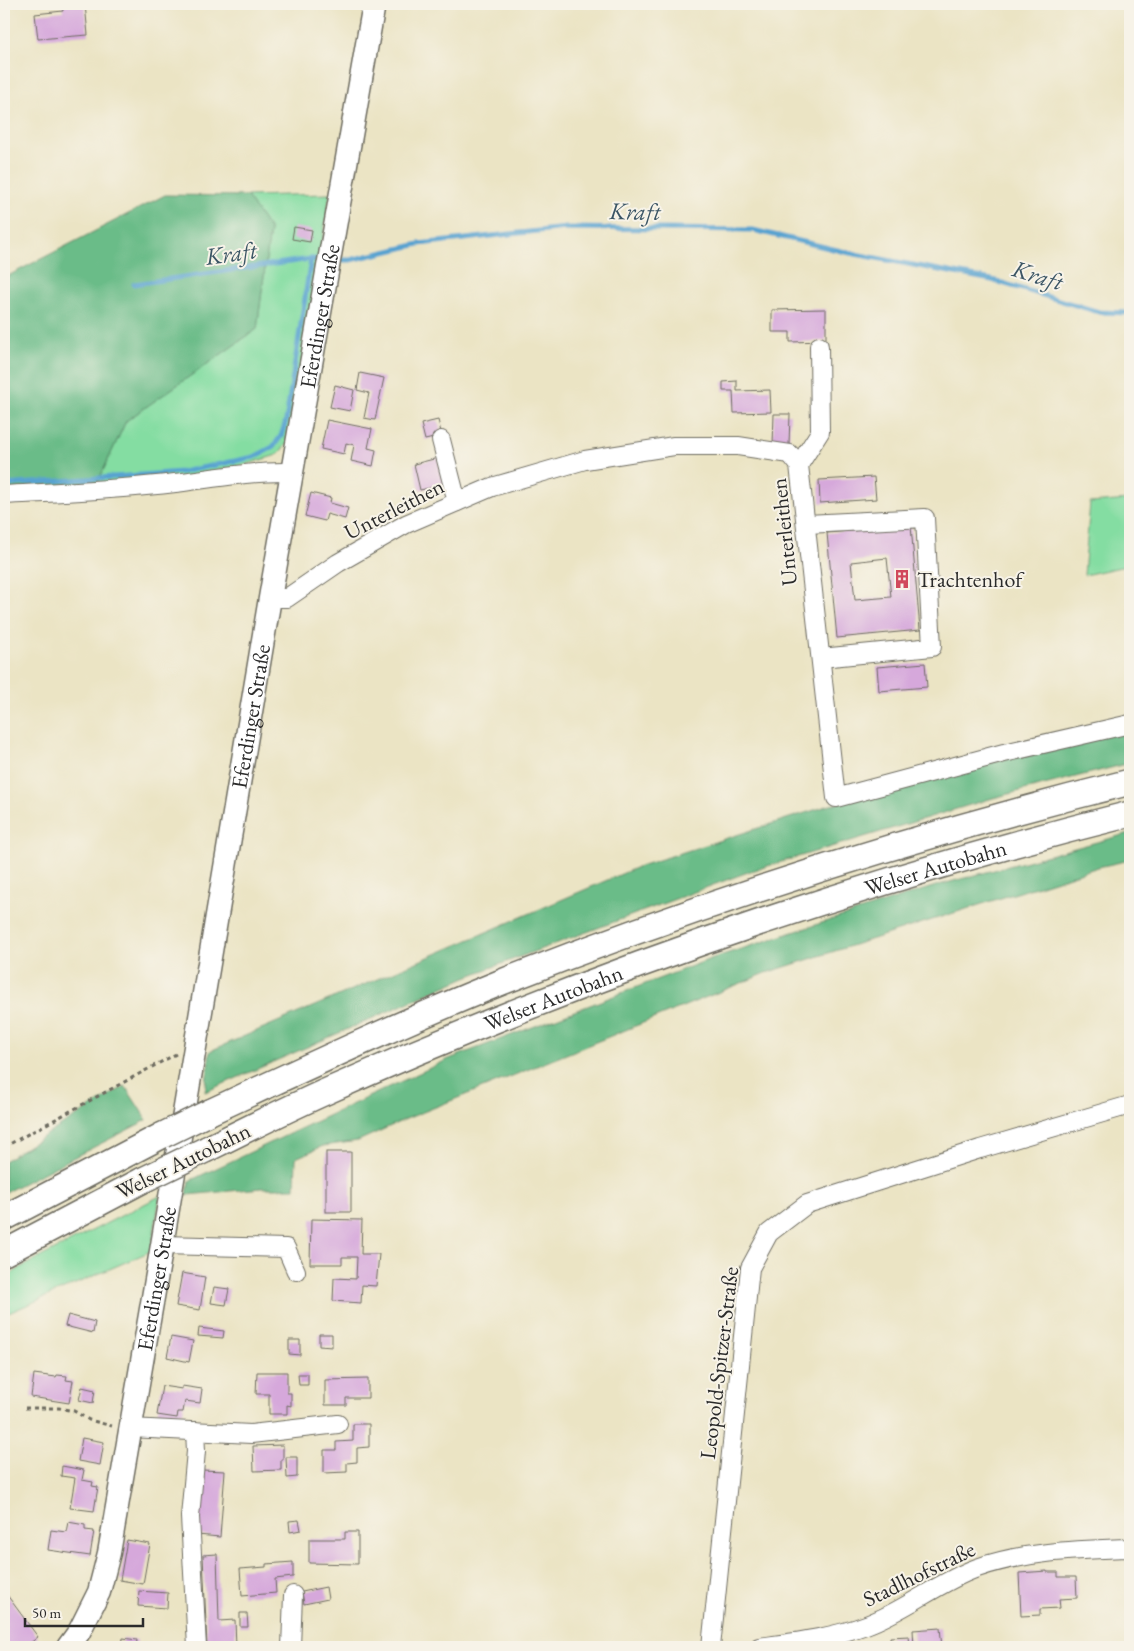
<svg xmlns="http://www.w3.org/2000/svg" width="1134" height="1651" font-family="'EB Garamond',serif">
  <rect width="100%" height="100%" fill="#f7f3e8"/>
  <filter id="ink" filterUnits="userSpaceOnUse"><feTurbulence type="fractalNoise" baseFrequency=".02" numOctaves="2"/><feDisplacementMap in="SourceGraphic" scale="10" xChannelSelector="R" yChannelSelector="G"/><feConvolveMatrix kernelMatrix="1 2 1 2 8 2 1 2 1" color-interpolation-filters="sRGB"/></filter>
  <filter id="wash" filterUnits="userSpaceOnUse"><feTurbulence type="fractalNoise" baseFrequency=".0096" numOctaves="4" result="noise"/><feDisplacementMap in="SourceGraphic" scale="20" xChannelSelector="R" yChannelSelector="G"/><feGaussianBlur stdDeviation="1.12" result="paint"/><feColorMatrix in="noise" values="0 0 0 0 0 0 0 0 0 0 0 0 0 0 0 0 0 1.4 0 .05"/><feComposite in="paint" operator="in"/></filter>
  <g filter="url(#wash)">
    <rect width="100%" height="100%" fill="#ebe4c4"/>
    <g fill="#84dda2" stroke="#588466">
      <path d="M330,194l-40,247 -13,14 -32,10 -64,13 -85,8 30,-65 131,-92 13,-99 -23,-34z"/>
      <path d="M1130,500v65l-46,10 6,-72z"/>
      <path d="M160,1196l-9,55 -147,64v-36l19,-13z"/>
    </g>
    <g fill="#6bbc88" stroke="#4b745a">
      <path d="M165,195l82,1 23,34 -13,99 -131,92 -30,65 -92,4v-212z"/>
      <path d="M1130,729v34l-137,35 -245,74 -282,105 -261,115 5,-41 430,-185 187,-60 220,-59z"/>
      <path d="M1130,833v27l-32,7 -332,106 -360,146 -48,22 -35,5 -27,12 -1,30h-33l-75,7 2,-14 260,-122 264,-101 226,-73z"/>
      <path d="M125,1086l22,34 -143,73v-32z"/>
    </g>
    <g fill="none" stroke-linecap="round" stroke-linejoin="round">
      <g stroke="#58a3d0" stroke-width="5">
        <path d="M335,260h15l69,-16 147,-16 187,2 97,23 142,27 107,32 31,1"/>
        <path d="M134,284l177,-25 13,1"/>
        <path d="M4,485l178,-13 72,-15 19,-10 8,-11 5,-15 25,-162"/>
      </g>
    </g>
    <g id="blocks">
      <g fill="#d6a8db" fill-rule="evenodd">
        <path d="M62,4h23l3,31 -50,4 -3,-25 28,-3z"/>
        <path d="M294,227l18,3 -2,12 -18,-3z"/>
        <path d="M826,309v32l-36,1v-10h-18v-22z"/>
        <path d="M360,373l24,5 -9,42 -11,-2 5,-25 -12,-3z"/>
        <path d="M737,381v10l33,-1 1,22 -37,1 -1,-22h-10v-9z"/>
        <path d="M335,385l19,5 -4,21 -20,-4z"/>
        <path d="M774,414h16l-1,31h-16z"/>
        <path d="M327,420l45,9 -4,19 8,2 -3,16 -22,-5 3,-16 -8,-2 -2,11 -23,-5z"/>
        <path d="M438,420l4,16 -17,4 -4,-16z"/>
        <path d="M442,457l6,27 -28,6 -6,-26z"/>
        <path d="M874,477l2,22 -56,4 -1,-23z"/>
        <path d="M311,493l20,5 -1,5 18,5 -3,11 -18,-5 -2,7 -20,-5z"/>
        <path d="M911,526l9,104 -83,8 -10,-105zM887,558l4,39 -36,3 -4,-38z"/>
        <path d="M925,663l2,24 -48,4 -2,-24z"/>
        <rect x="326" y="1152" width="25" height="60"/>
        <path d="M311,1219l51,1 -1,34h18l-3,32 -14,-1 -1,18 -28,-2 1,-23 22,1 1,-22h-15v7h-32z"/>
        <path d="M182,1273l23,4 -5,33 -24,-4z"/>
        <path d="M214,1287l15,2 -3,16 -15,-2z"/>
        <path d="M68,1315l27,7 -2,11 -28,-7z"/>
        <path d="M199,1328l25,3 -1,7 -25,-2z"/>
        <path d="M319,1334h13v13l-13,-1z"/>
        <path d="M171,1337l22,4 -4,21 -22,-5z"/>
        <path d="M289,1340h11v15l-11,-1z"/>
        <path d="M257,1372h30v21h4v13l-4,-1v9h-18v-20h-13z"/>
        <path d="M34,1374l22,3 1,-2 10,1 -1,4 7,1 -4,22 -38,-6z"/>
        <path d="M298,1374h10v11h-9z"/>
        <path d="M368,1379v19h-22v7h-21v-25z"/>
        <path d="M162,1386l20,3v-3l20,3 -2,14 -15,-2 -2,11h-5l-1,6 -20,-3z"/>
        <path d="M82,1387l13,3 -2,13 -14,-3z"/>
        <path d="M353,1424h16v23l-12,1v14l-10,1v9l-23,1v-23h12v-8l17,-1z"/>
        <path d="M82,1438l22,4 -4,23 -22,-4z"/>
        <path d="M283,1445v15h-2v10l-27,1 -1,-25z"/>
        <path d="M286,1457h11v20l-10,1z"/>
        <path d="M62,1466l22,4 -2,10 11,2 -1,4 6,1 -4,24 -24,-3 5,-30 -14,-2z"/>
        <path d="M202,1470l23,1 -5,66 -23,-2z"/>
        <path d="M299,1520l2,10 -11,2 -1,-11z"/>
        <path d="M68,1522l17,3v5l9,1 -4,25 -42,-6 3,-20 15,2z"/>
        <path d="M345,1532h13v32l-49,-1v-24h36z"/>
        <path d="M127,1540l23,4 -7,40 -23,-4z"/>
        <path d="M217,1554l2,67 16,-1 1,27h-29l-4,-92z"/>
        <path d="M293,1562v15l-18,2 1,14 -34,3 -2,-27 26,-2v-3z"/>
        <path d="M1047,1571v1h11v5h18l1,21 -18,1 1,9 -20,1v6l-19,1 -2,-43z"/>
        <path d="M326,1587l2,12 -24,5 -2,-12z"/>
        <path d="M4,1591l34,46 -13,10h-21z"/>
        <path d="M139,1591l29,2 -1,15 -29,-2z"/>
        <path d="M240,1613h7l1,14h-8z"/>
        <path d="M940,1628l2,19h-28l-1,-17z"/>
        <path d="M909,1636l1,11h-19l-1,-10z"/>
        <path d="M123,1638l14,2 -1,7h-14z"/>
      </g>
    </g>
  </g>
  <g filter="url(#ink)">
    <use href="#blocks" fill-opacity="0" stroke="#6e6c61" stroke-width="1"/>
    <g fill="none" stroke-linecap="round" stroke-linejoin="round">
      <g stroke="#6e6c61" stroke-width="20">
        <g id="minor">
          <path d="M441,440l16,62"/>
          <path d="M799,465l21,-33 -1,-86"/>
          <path d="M4,495c57,-3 114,-5 171,-12 39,-5 77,-12 117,-11"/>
          <path d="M807,524l118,-6 7,129 -111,11"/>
          <path d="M270,598h17l51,-35 68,-39 86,-37 93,-27 89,-14h64l52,8 9,11 37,333 168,-45 126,-29"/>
          <path d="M162,1245l124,3 10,23"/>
          <path d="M130,1428l121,6 87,-10"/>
          <path d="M195,1431l1,20 -6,66 7,130"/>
          <path d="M291,1647l2,-52"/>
          <path d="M711,1647l39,-379 19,-35 38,-29 173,-55 150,-44"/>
          <path d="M759,1647c36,-5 72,-9 107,-22 39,-14 72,-43 111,-57 49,-17 102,-18 153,-20"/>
        </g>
      </g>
      <g stroke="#6e6c61" stroke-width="25">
        <g id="major">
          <path id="s1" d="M68,1647l11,-15 20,-40 10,-39 53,-308 108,-647 104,-594"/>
        </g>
      </g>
      <g stroke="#6e6c61" stroke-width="28">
        <g id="highway">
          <path d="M210,1112c97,-45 193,-90 292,-130 205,-81 415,-147 628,-200"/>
          <path id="s2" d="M207,1149c38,-19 76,-38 116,-56 260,-116 530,-210 807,-279"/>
          <path d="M4,1218l159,-83"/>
          <path d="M4,1253l139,-73"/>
        </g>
      </g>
      <g stroke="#6e6c61" stroke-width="3" stroke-dasharray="4 4" stroke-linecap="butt">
        <path d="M4,1147l172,-93"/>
        <path d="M25,1408h34l15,3 15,9 23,6"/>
      </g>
      <use href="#minor" stroke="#fff" stroke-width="18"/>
      <use href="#major" stroke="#fff" stroke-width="22"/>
      <use href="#highway" stroke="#fff" stroke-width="25"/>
      <g stroke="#6e6c61" stroke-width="28" stroke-linecap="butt">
        <g id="highway-bridge">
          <path d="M163,1135l47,-23"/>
          <path d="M143,1180l64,-31"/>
        </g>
      </g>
      <use href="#highway-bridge" stroke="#fff" stroke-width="25"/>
    </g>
  </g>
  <defs>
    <g id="building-bare" transform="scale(1.5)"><path d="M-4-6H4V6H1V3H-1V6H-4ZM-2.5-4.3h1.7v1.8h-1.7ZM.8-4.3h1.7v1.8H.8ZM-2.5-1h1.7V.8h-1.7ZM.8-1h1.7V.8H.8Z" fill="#d1495b" stroke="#f7f3e8" stroke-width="2.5" paint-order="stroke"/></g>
  </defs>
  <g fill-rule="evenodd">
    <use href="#building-bare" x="902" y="579"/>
  </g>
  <g text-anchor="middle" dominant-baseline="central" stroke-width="4" stroke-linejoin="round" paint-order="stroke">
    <g font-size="22" fill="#2b2b2b" stroke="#f7f3e8">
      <text stroke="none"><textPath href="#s1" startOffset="1358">Eferdinger Straße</textPath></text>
      <text transform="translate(394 509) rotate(-27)">Unterleithen</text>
      <text transform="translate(784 532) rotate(-96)">Unterleithen</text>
      <text stroke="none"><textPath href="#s1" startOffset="952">Eferdinger Straße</textPath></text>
      <text stroke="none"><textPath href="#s2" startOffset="782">Welser Autobahn</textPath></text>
      <text stroke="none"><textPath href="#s2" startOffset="378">Welser Autobahn</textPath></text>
      <text transform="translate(183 1161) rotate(-26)">Welser Autobahn</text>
      <text stroke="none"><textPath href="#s1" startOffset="382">Eferdinger Straße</textPath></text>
      <text transform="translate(719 1363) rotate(-83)">Leopold-Spitzer-Straße</text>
      <text transform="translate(919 1574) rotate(-26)">Stadlhofstraße</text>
    </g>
    <g font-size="22" fill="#2b2b2b" stroke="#f7f3e8" text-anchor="start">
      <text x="917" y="579">Trachtenhof</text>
    </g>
    <g font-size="24" font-style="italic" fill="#3b5565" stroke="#f7f3e8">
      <text transform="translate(635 211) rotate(1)">Kraft</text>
      <text transform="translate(231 253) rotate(-8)">Kraft</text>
      <text transform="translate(1038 275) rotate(17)">Kraft</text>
    </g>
  </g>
  <rect width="1134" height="1651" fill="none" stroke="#f7f3e8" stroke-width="20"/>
  <path d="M25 1618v8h118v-8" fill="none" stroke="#2b2b2b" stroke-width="2.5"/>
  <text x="32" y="1618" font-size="15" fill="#2b2b2b" stroke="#f7f3e8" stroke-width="4" paint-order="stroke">50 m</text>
</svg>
